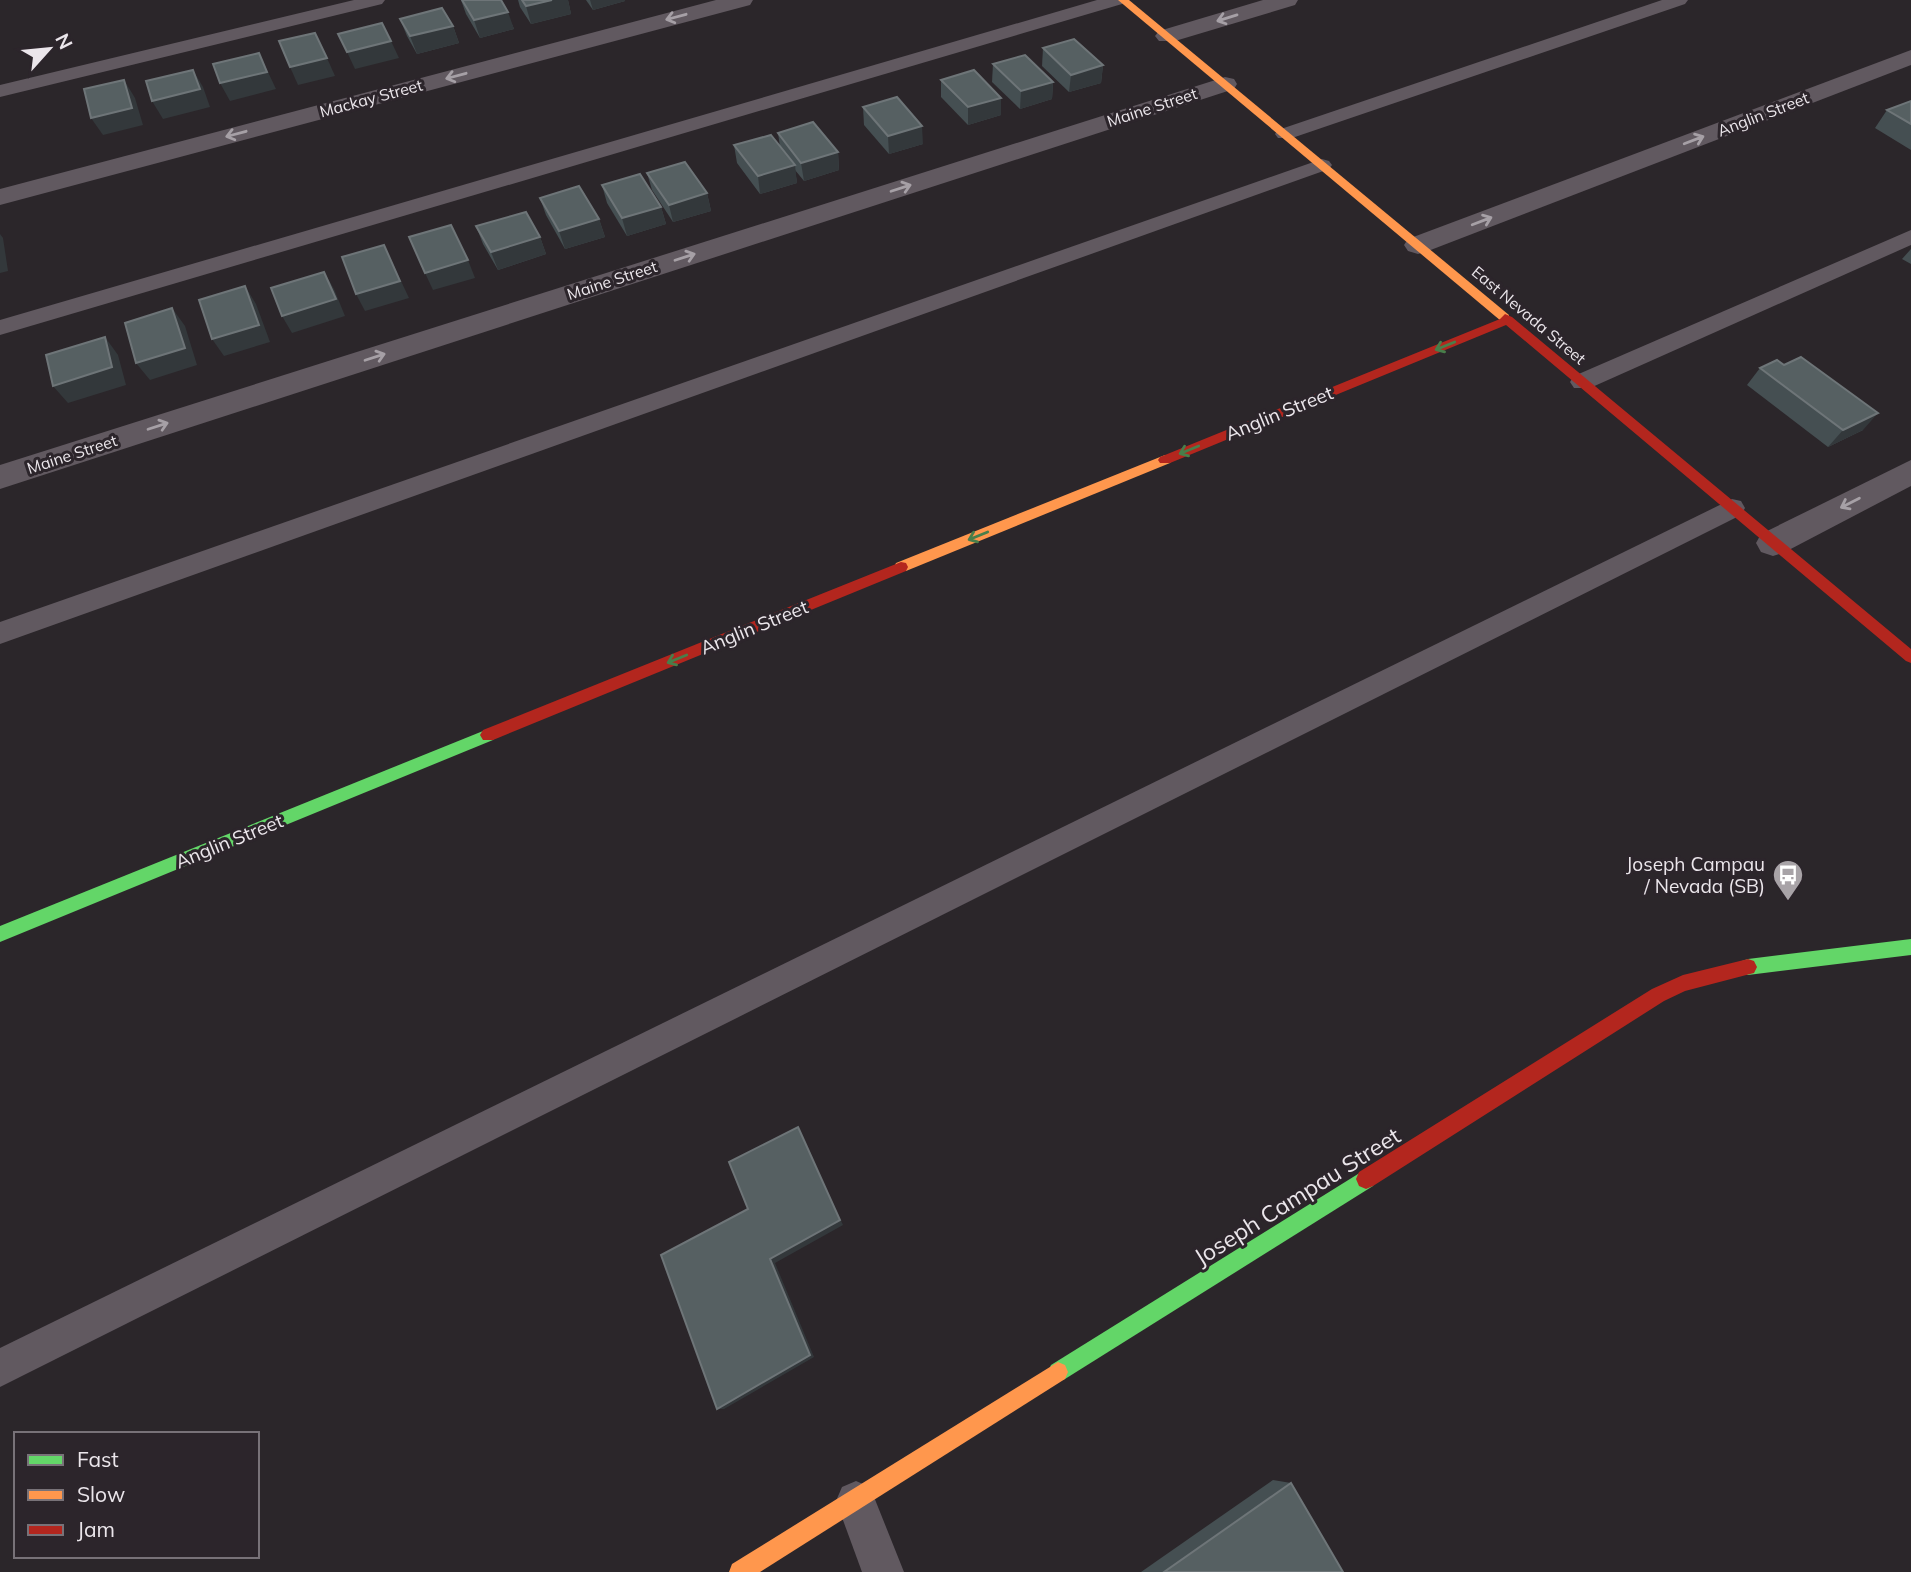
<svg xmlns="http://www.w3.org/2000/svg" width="1911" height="1572" font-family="Mulish,sans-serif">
  <rect width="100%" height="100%" fill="#2b262a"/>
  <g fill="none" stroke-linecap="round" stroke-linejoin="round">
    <g fill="#615960" fill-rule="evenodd">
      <path d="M354,0h31l-3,4 -382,93v-12z"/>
      <path d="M1097,0h28l-3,4 -1122,331v-15z"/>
      <path d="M1662,0h26l-3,4 -393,134h-14l-3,-4 3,-4z"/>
      <path d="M1322,159l7,2 3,4 -3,4 -1329,475v-22z"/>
      <path d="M1911,230v15l-321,143h-16l-4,-6 4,-6z"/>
      <path d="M1732,499l9,2 4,7 -4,7 -1741,872v-39z"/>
      <path d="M856,1481l14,6 34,85h-42l-26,-71 6,-14z"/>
    </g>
    <g fill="#615960" fill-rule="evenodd">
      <path d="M716,0h37l-3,5 -750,200v-16z"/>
      <path d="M1263,0h35l-3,5 -120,36h-16l-4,-5 4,-5z"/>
      <path d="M1911,50v15l-483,186 -10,3 -10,-3 -4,-6 4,-6z"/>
      <path d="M1225,77l9,2 3,5 -3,5 -1234,400v-24z"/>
      <path d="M1911,460v26l-126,66 -12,4 -12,-4 -5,-9 5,-9z"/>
    </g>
    <g fill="#63d668" fill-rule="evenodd">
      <path d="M488,729l5,1 3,5 -3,5 -493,202v-16z"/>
      <path d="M1911,939v16l-163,20 -6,-2 -3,-6 3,-6 6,-2z"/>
      <path d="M1366,1169l7,3 3,7 -3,7 -308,193 -7,3 -7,-3 -3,-7 3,-7z"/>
    </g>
    <g fill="#ff974d" fill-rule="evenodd">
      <path d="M1118,0h11l380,315v6h-8z"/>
      <path d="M1165,455l7,5 -2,3 -264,108h-10l-2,-4 2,-4z"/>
      <path d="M1058,1362l7,3 3,7 -3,7 -305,193h-31l3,-8z"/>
    </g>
    <g fill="#b3261e" fill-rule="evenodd">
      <path d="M1505,314l7,3 399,332v14l-5,-2 -400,-336 -336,138h-10l-2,-3 2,-3 340,-138z"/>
      <path d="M901,562l5,1 2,4 -2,4 -413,169h-10l-3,-5 3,-5z"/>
      <path d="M1748,959l6,2 3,6 -3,6 -69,18 -21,10 -291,185 -7,3 -7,-3 -3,-7 3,-7 293,-183 31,-14z"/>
    </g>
  </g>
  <g fill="#454f52">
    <path d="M461,0h40l13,29 -34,9 -14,-24z"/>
    <path d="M518,0h50l3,14 -40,10 -11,-17z"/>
    <path d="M586,0h39v1l-32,9z"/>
    <path d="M400,19l53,7 6,17 -42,11 -10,-18z"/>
    <path d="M1043,48l60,17 -2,18 -32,9 -27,-26z"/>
    <path d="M993,64l60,18 -1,17 -32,10 -28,-27z"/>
    <path d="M941,80l60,35 -33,10 -27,-28z"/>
    <path d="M1911,101v49l-36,-22 12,-18z"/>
    <path d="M863,107l60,37 -34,10 -25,-29z"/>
    <path d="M778,133l60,19 1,18 -35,11 -9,-11 2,13 -37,11 -23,-31 -3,-18 46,2z"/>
    <path d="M647,173l60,20 4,18 -38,11 -21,-32z"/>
    <path d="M602,185l59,22 5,17 -39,12 -20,-33z"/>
    <path d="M540,198l59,21 6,18 -40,12 -19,-34z"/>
    <path d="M476,226l64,11 6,17 -48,16 -15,-26z"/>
    <path d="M1911,249v15l-9,-5z"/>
    <path d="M1760,368l103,62 -35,17 -81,-62z"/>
    <path d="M1273,1480l18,3 52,89h-202z"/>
  </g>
  <g fill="#33383b">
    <path d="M552,0h16l3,14 -40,10 -5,-18z"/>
    <path d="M590,0h35v1l-32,9z"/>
    <path d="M508,12l6,17 -34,9 -6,-18z"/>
    <path d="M453,26l6,17 -42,11 -7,-18z"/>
    <path d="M391,41l8,17 -44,11 -8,-17z"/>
    <path d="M259,53l17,36 -46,12 -10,-18z"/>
    <path d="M327,58l8,18 -37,9 -8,-18z"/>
    <path d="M1103,65l-2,18 -32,9 2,-17z"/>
    <path d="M193,70l10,17 7,20 -47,12 -11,-18z"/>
    <path d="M124,80l11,18 8,27 -40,10 -12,-17z"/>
    <path d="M1053,82l-1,17 -32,10 1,-18z"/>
    <path d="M1001,98v17l-33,10v-18z"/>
    <path d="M922,126l1,18 -34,10 -1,-18z"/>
    <path d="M838,152l1,18 -35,11 -3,-18z"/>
    <path d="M795,165l2,18 -37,11 -2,-18z"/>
    <path d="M707,193l4,18 -38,11 -4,-17z"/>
    <path d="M661,207l5,17 -39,12 -5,-18z"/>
    <path d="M599,219l6,18 -40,12 -6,-18z"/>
    <path d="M0,234l3,4 5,33 -8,2z"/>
    <path d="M540,237l6,17 -48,16 -7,-18z"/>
    <path d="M384,245l25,53 -44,13 -9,-17z"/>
    <path d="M468,260l7,18 -42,12 -8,-17z"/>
    <path d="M324,272l10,17 11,27 -53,17 -10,-17z"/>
    <path d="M245,286l11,18 14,38 -46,14 -12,-17z"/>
    <path d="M172,308l13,18 12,39 -47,15 -14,-17z"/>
    <path d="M105,337l13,18 8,30 -58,18 -15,-17z"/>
    <path d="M1878,413l-15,17 -35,17 15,-17z"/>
    <path d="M798,1127l45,98 -68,38 39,94 -90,52h-7l53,-150z"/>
  </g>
  <g fill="#566062" stroke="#6e7578" stroke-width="2">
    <path d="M462,0h39l7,12 -34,8z"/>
    <path d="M522,0h30l-26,6z"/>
    <path d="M442,8l11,18 -43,10 -10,-17z"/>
    <path d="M382,23l9,18 -44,11 -9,-18z"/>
    <path d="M315,33l12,25 -37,9 -11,-26z"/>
    <path d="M1074,39l29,26 -32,10 -28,-27z"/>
    <path d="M259,53l8,19 -47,11 -7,-19z"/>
    <path d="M1025,55l28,27 -32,9 -28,-27z"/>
    <path d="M193,70l7,19 -48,12 -6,-20z"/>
    <path d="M974,70l27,28 -33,9 -27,-27z"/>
    <path d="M124,80l8,28 -41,10 -7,-29z"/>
    <path d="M897,97l25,29 -34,10 -25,-29z"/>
    <path d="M1911,101v23l-24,-14z"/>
    <path d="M813,122l25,30 -37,11 -23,-30z"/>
    <path d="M771,135l24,30 -37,11 -24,-31z"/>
    <path d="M685,162l22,31 -38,12 -22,-32z"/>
    <path d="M640,174l21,33 -39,11 -20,-33z"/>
    <path d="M579,186l20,33 -40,12 -19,-33z"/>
    <path d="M526,212l14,25 -49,15 -15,-26z"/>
    <path d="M451,225l17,35 -43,13 -16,-36z"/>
    <path d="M384,245l16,36 -44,13 -14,-37z"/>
    <path d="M324,272l12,27 -54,17 -11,-28z"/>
    <path d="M245,286l14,39 -47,14 -13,-39z"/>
    <path d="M172,308l13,40 -49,15 -11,-40z"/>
    <path d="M105,337l7,30 -59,19 -7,-31z"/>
    <path d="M1801,357l77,56 -35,17 -83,-62 17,-8 7,5z"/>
    <path d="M798,1127l42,93 -70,39 40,96 -93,54 -56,-154 87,-46 -19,-47z"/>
    <path d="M1291,1483l52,89h-179z"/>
  </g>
  <defs><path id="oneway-shaft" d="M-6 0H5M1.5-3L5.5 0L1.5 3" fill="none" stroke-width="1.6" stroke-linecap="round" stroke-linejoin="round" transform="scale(1.75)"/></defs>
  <g stroke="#a6a0a6">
    <use href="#oneway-shaft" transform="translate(676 17) rotate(165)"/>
    <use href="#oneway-shaft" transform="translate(1227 18) rotate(163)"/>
    <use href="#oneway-shaft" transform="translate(456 76) rotate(165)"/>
    <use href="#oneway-shaft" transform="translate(236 134) rotate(165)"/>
    <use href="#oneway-shaft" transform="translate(1694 140) rotate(-21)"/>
    <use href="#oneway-shaft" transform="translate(901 188) rotate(-18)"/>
    <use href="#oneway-shaft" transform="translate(1482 221) rotate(-21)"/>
    <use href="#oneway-shaft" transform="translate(685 257) rotate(-18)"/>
    <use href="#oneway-shaft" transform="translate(375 357) rotate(-18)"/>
    <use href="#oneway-shaft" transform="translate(158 426) rotate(-18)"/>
    <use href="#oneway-shaft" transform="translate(1850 503) rotate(153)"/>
  </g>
  <g stroke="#487e4a">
    <use href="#oneway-shaft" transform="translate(1445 346) rotate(158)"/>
    <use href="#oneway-shaft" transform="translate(1189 450) rotate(158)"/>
    <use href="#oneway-shaft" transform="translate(978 536) rotate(158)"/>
    <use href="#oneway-shaft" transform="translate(677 659) rotate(158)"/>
  </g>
  <defs>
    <g id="bus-pin" transform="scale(1.575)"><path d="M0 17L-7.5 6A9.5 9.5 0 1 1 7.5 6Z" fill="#a8a3a7" stroke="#2c252b"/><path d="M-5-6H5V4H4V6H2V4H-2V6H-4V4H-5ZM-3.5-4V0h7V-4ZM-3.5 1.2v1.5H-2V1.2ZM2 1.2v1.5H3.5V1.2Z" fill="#fff"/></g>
  </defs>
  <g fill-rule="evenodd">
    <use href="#bus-pin" x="1788" y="875"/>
  </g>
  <g text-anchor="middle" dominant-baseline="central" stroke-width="6" stroke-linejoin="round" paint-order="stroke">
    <g font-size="16" fill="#ebe6eb" stroke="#2c252b">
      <text transform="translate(371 98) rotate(-15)">Mackay Street</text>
      <text transform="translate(1152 107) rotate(-18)">Maine Street</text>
      <text transform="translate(1763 114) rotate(-21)">Anglin Street</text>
      <text transform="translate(612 280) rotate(-18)">Maine Street</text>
      <text transform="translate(1529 315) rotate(40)">East Nevada Street</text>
      <text transform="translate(72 454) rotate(-18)">Maine Street</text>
    </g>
    <g font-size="19" fill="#ebe6eb" stroke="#2c252b">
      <text transform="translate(1279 413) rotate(-22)">Anglin Street</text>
      <text transform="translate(754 627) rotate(-22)">Anglin Street</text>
      <text transform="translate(229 841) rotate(-22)">Anglin Street</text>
    </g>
    <g font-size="19" fill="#ebe6eb" stroke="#2c252b" text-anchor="end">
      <text x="1765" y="864">Joseph Campau<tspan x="1765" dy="22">/ Nevada (SB)</tspan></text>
    </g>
    <g font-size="23" fill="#ebe6eb" stroke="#2c252b">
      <text transform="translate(1297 1196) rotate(-32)">Joseph Campau Street</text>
    </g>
  </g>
  <rect x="14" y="1432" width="245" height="126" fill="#2c252b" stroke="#787278" stroke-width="2"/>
  <rect x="28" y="1455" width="35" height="10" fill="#63d668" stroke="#787278" stroke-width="2"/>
  <text x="77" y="1467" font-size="21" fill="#ebe6eb">Fast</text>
  <rect x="28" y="1490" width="35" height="10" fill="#ff974d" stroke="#787278" stroke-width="2"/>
  <text x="77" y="1502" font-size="21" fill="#ebe6eb">Slow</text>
  <rect x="28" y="1525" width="35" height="10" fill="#b3261e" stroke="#787278" stroke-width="2"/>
  <text x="77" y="1537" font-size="21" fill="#ebe6eb">Jam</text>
  <g transform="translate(49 49) rotate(63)" stroke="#2c252b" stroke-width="5" paint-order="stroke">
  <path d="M0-5L12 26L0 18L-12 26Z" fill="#ebe6eb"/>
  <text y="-10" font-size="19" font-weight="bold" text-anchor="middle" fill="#ebe6eb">N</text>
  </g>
</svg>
